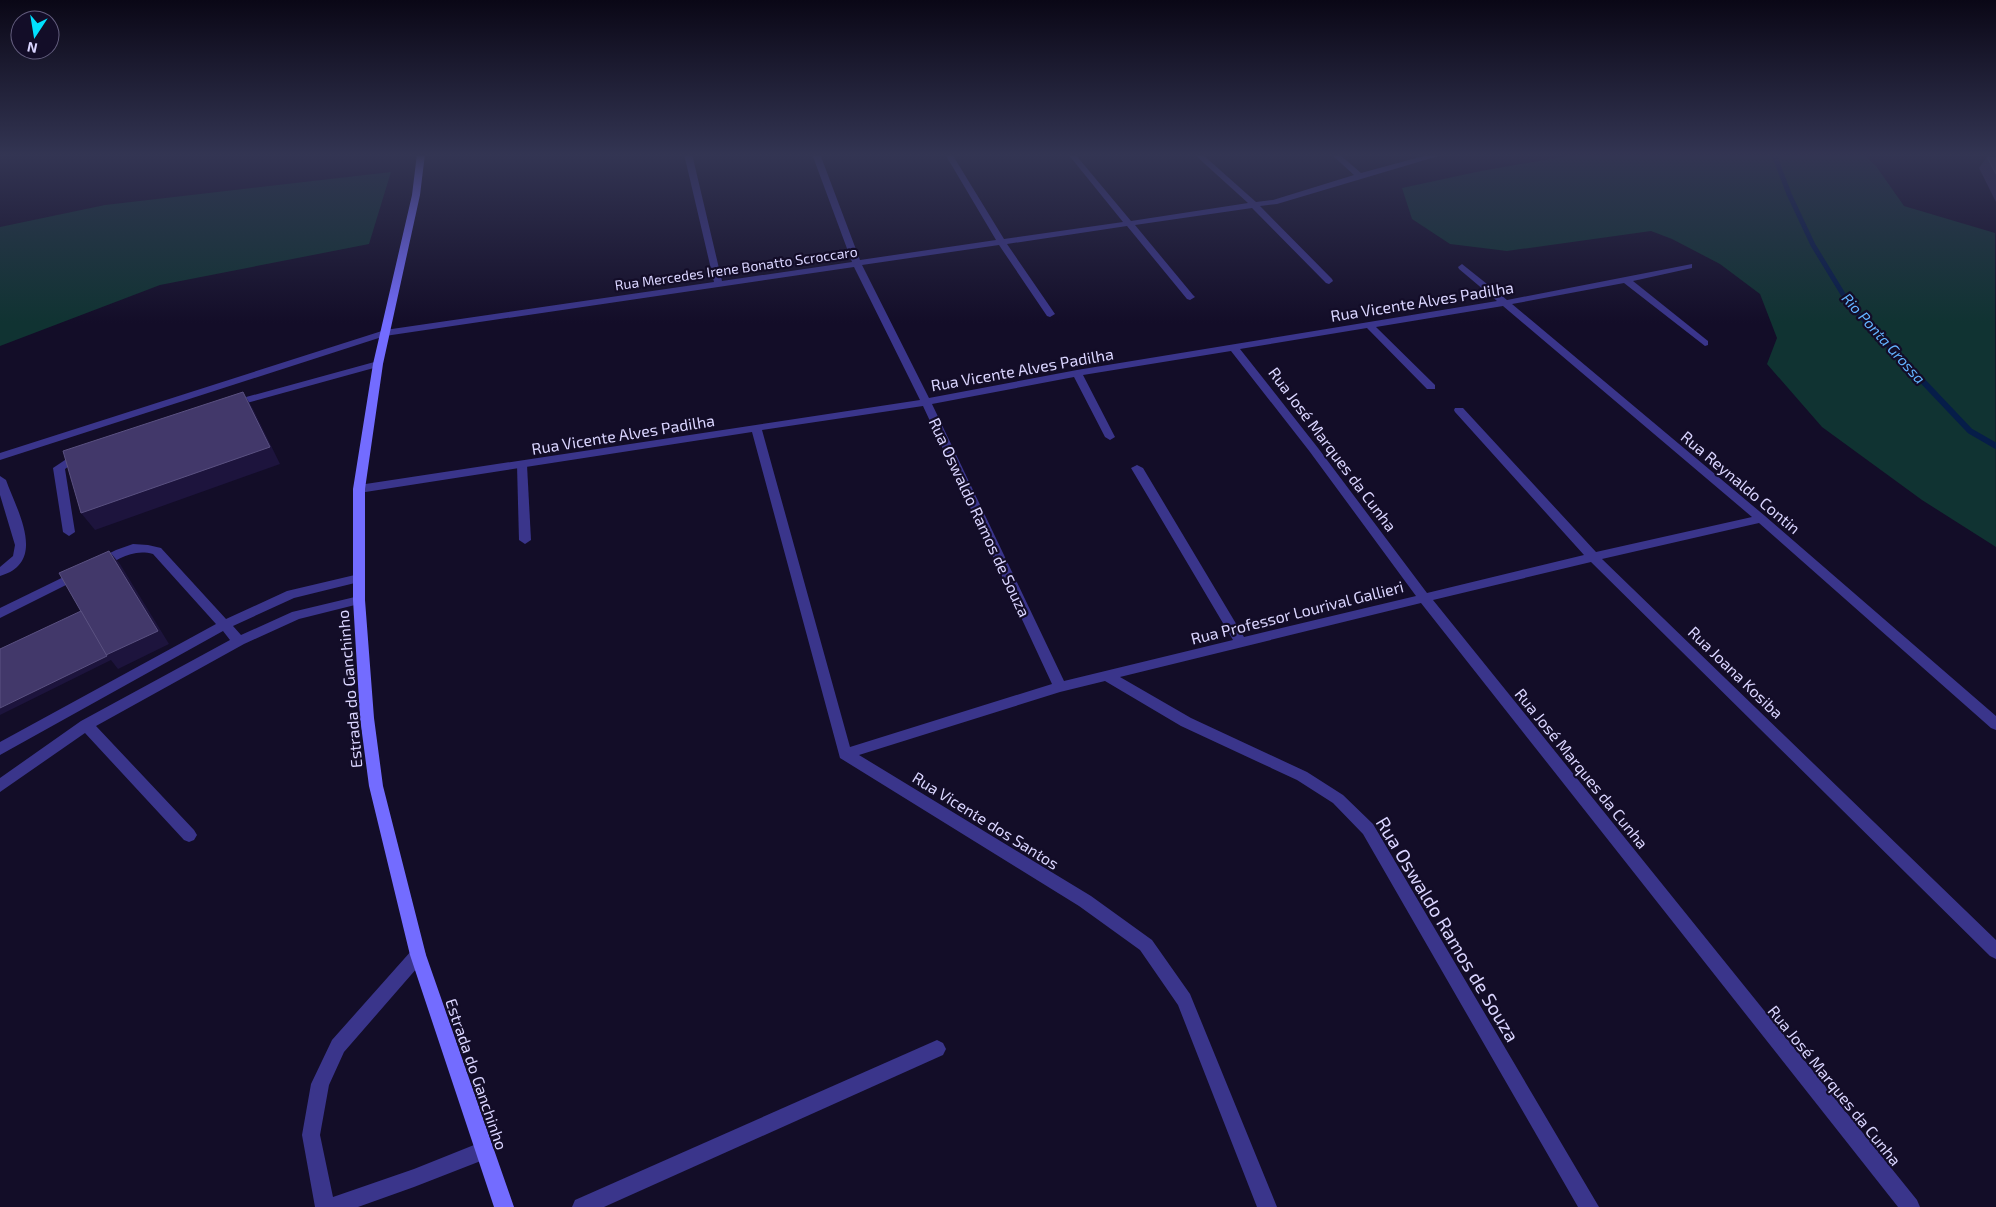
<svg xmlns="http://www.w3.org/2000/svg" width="1996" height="1207" font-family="'Exo 2',sans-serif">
  <rect width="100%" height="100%" fill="#130d28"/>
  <g fill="#103332">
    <path d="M1578,154h285l13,12 28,40 91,27 1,314 -74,-47 -100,-73 -55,-63 10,-26 -17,-44 -40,-30 -48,-25 -21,-8 -144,20 -57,-7 -38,-25 -10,-31 79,-17z"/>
    <path d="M391,172l-22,72 -209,41 -160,61v-119l105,-22z"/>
  </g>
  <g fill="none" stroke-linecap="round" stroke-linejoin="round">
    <path stroke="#061d49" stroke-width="5" d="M1774,154l15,40 24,51 36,59 29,31"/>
    <path stroke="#061d49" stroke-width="6" d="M1877,333l93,98 26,15"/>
    <g fill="#3a358b" fill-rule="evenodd">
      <path d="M385,330l5,3 -2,2 -388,125v-7z"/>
      <path d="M378,361l3,1v4l-149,41 -5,-3 1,-2z"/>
      <path d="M80,450l4,1 1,2 -1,2 -19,14 10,63 -6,4 -6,-4 -10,-64z"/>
      <path d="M522,462l5,3 4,75 -6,4 -6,-4 -2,-75z"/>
      <path d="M0,476l6,4c11,31 42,82 -6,96v-9l13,-11 2,-11 -15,-50z"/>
      <path d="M133,544l15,1 13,3 65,71 61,-28 72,-17 6,4 -6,4 -65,16 -61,28 8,9 51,-23 67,-16 4,1 2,3 -2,3 -64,16 -55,25 -148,82 98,104 3,5 -3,5 -5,2 -5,-2 -99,-107 -85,59v-14l81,-57 149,-81 -7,-9 -223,124v-13l216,-118 -63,-70c-23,-6 -35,8 -55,14l-6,-4 2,-3 22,-11z"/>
      <path d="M78,570l4,1 2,3 -2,3 -82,41v-10z"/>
      <path d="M418,947l6,3 2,5 -2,5 -80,92 -15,33 -9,50 13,62 81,-28 70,-28 7,2 2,7 -2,7 -77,30 -56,20h-43l-13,-72 9,-51 21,-44 80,-90z"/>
      <path d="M937,1040l6,3 3,6 -3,6 -339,152h-32l3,-7z"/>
    </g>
    <path fill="#3a358b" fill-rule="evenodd" d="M684,154h8l30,127 130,-19 -40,-108h8l40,106 136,-20 -51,-86h7l52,85 119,-17 -55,-68h7l56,67 117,-18 -54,-49h8l54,48 17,-2 81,-25 -23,-21h8l22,19 70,-19h14l-168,50 -17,2 72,73 1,2 -4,3 -3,-1 -74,-75 -117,17 58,70 2,2 -5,3 -3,-1 -60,-73 -120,18 48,70 -5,3 -3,-1 -48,-71 -137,20 67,133 148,-28 420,-69 -38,-32 -1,-2 4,-3 45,36 185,-36v4l-59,13 75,60v4l-3,1 -81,-63 -112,21 253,212 231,200v14l-5,-2 -232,-205 -157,36 394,381v19l-6,-3 -399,-394 -158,38 484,600 3,7h-22l-477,-604 -301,74 71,41 116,54 36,23 30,29 226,383h-21l-215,-373 -30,-31 -36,-23 -116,-54 -76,-45 -45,11 -201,63 232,141 61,44 38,54 87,213h-20l-79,-202 -38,-55 -61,-44 -239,-148 -88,-326 -393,61 -4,-1 -2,-3 6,-4 561,-85 -66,-133 -469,69 -5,-3 5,-3 329,-48zM1503,306l249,211 -156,35 -133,-144h-8l-1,2 1,2 129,143 -157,38 -109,-145 -78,-99 127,-21 60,61h8v-4l-59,-58zM1231,351l79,101 106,144 -172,41 -101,-169 -6,-3 -6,3 102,172 -169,41 -132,-277 142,-27 31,60 5,3 5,-3 -32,-62zM923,406l129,278 -202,63 -88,-317z"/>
    <path fill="#736cff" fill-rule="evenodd" d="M417,154h8l-5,41 -37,169 -18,125v111l9,118 9,68 43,169 88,252h-20l-84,-252 -41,-169 -9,-68 -7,-118v-111l20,-125 39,-169z"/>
  </g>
  <path fill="#302558" d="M1987,157l9,1v44l-17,-34z"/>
  <g fill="#1d143d">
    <path d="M243,392l10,17 27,55 -185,66 -14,-17z"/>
    <path d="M109,551l11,13 49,80 -51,25 -7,-9 -111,55v-7l106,-53z"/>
  </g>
  <g fill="#42386a" stroke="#5a5181">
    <path d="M1987,157l9,1v16z"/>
    <path d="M243,392l27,55 -189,66 -18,-62z"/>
    <path d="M109,551l49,80 -52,24 -47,-82z"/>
    <path d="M81,611l26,45 -107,52v-59z"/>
  </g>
  <linearGradient id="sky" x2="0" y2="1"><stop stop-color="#0a0716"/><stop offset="0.48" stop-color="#333553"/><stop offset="1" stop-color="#333553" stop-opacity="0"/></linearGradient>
  <rect width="1996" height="323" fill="url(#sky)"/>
  <g text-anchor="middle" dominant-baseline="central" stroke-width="4.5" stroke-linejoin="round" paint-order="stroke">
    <g font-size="14" fill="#dad5ff" stroke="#130d28">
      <text transform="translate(736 268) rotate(-8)">Rua Mercedes Irene Bonatto Scroccaro</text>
    </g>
    <g font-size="15" font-style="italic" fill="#63b3ff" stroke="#130d28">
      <text transform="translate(1884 338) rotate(48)">Rio Ponta Grossa</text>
    </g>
    <g font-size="16" fill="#dad5ff" stroke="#130d28">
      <text transform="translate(1422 301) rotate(-9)">Rua Vicente Alves Padilha</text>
      <text transform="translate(1022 369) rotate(-10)">Rua Vicente Alves Padilha</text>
      <text transform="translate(623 434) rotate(-9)">Rua Vicente Alves Padilha</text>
      <text transform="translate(1333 449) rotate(53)">Rua José Marques da Cunha</text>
      <text transform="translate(1741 482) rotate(40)">Rua Reynaldo Contin</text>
      <text transform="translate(980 517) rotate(65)">Rua Oswaldo Ramos de Souza</text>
      <text transform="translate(1297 612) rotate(-14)">Rua Professor Lourival Gallieri</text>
      <text transform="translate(1736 672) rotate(44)">Rua Joana Kosiba</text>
      <text transform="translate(349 689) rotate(-95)">Estrada do Ganchinho</text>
      <text transform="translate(1582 768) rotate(51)">Rua José Marques da Cunha</text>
      <text transform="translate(986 820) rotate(32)">Rua Vicente dos Santos</text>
      <text transform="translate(477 1074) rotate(71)">Estrada do Ganchinho</text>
      <text transform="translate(1835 1085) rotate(51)">Rua José Marques da Cunha</text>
    </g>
    <g font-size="19" fill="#dad5ff" stroke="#130d28">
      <text transform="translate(1448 929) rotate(59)">Rua Oswaldo Ramos de Souza</text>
    </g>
  </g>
  <g transform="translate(35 35) rotate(192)"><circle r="24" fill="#130d28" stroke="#635d7e"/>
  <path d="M0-4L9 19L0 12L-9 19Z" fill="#01e0ff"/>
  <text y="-8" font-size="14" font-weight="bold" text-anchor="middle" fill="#dad5ff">N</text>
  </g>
</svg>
